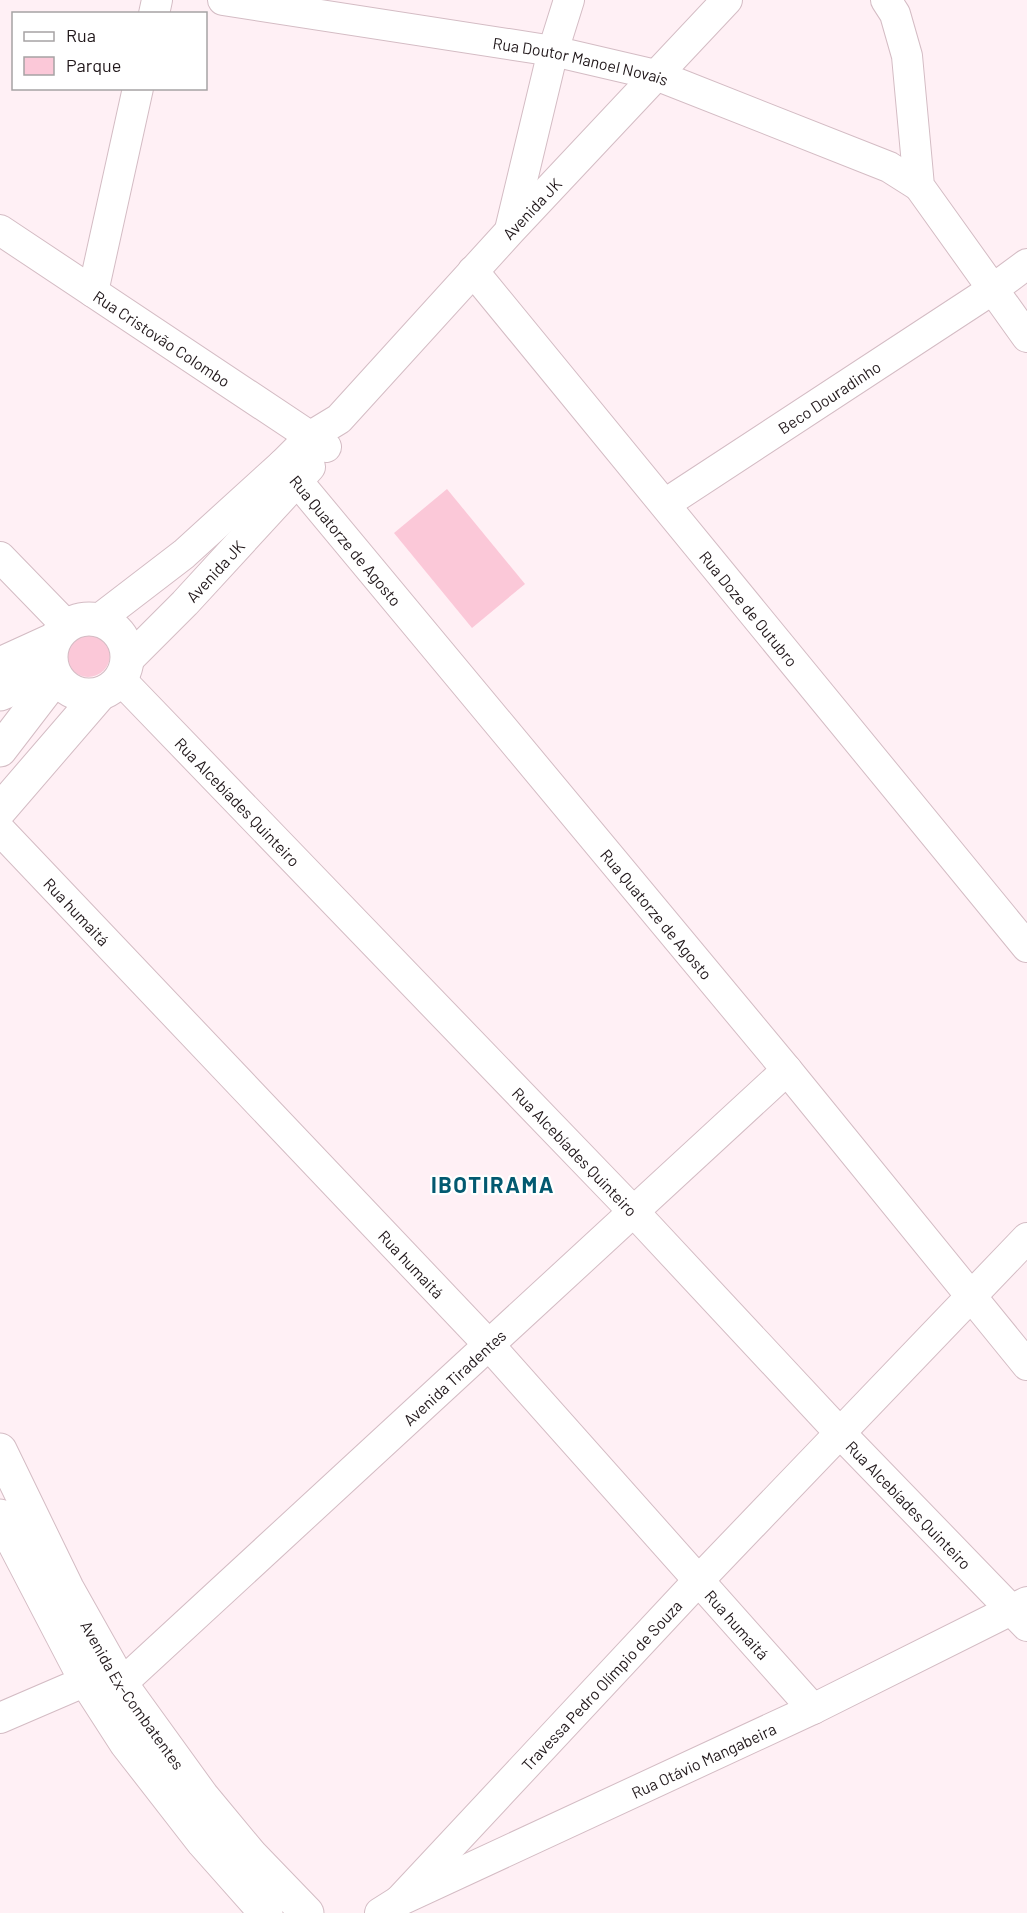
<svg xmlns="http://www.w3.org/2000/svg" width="1027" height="1913" font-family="Barlow,sans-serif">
  <rect width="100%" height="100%" fill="#fff0f5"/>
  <g fill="#fbc8d8">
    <path d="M447,489l78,95 -53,44 -78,-95z"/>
    <circle cx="88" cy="655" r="22"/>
  </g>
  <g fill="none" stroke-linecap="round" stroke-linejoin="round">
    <g stroke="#d4bcc4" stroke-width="32">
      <g id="minor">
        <path id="s1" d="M223,0l330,51 103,24 233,92 30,19"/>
        <path d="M886,0l9,14 12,42 12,130 108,151"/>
        <path d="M154,14l3,-14"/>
        <path id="s2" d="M0,230l326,217"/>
        <path d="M510,230l43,-179 16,-51"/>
        <path id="s3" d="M473,271l554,676"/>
        <path d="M93,292l45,-204"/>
        <path id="s4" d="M283,464l504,606 240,295"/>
        <path id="s5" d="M665,504l328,-215 34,-25"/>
        <path d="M0,557l67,69"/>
        <path id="s6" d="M98,620l86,-66 99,-90 28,-28 28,-17 171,-188 217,-231"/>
        <path id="s7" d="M127,661l58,-58 125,-136"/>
        <path id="s8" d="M120,679l513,532 207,222 187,193"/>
        <path id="s9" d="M0,830l489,515 324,364"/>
        <path id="s10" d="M121,1684l666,-614"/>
        <path d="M0,1718l86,-37"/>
        <path id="s11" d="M399,1901l299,-320 329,-343"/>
        <path id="s12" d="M380,1913l19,-12 414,-192 214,-107"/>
      </g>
    </g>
    <g stroke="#d4bcc4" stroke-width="35">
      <g id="major">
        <circle cx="89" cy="657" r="38"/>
        <path d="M0,664l55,-25"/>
        <path d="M0,694l53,-22"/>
        <path d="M0,750l56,-73"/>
        <path d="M0,810l100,-116"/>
        <path id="s13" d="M0,1450l67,138 54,96 81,112 49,59 56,58"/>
        <path d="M0,1516l86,165 40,62 77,99 63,71"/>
      </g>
    </g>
    <use href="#minor" stroke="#fff" stroke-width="30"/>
    <use href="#major" stroke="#fff" stroke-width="33"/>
  </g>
  <g text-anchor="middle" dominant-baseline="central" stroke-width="4.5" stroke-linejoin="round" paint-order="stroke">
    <g font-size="16" fill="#21181b" stroke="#fff">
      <text stroke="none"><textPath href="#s1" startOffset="363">Rua Doutor Manoel Novais</textPath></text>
      <text stroke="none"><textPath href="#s6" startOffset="600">Avenida JK</textPath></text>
      <text stroke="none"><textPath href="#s2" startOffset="195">Rua Cristovão Colombo</textPath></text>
      <text stroke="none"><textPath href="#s5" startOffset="196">Beco Douradinho</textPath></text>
      <text stroke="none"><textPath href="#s4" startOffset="99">Rua Quatorze de Agosto</textPath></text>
      <text stroke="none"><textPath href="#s7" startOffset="126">Avenida JK</textPath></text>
      <text stroke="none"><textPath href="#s3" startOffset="436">Rua Doze de Outubro</textPath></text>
      <text stroke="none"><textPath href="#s8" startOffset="170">Rua Alcebíades Quinteiro</textPath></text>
      <text stroke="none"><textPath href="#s9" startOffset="112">Rua humaitá</textPath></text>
      <text stroke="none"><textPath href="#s4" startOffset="585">Rua Quatorze de Agosto</textPath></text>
      <text stroke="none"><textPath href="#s8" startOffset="656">Rua Alcebíades Quinteiro</textPath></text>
      <text stroke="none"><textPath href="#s9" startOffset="598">Rua humaitá</textPath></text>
      <text stroke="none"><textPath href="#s10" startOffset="453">Avenida Tiradentes</textPath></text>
      <text stroke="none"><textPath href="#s8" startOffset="1142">Rua Alcebíades Quinteiro</textPath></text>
      <text stroke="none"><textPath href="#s9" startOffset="1084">Rua humaitá</textPath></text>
      <text stroke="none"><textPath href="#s11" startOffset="296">Travessa Pedro Olímpio de Souza</textPath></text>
      <text stroke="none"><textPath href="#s13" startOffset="279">Avenida Ex-Combatentes</textPath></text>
      <text stroke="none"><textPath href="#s12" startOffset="358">Rua Otávio Mangabeira</textPath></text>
    </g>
    <g font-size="22" font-weight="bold" letter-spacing="1.5" fill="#035970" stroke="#fff">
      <text x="493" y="1184">IBOTIRAMA</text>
    </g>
  </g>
  <rect x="12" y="12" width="195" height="78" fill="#ffffff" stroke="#a6a3a4" stroke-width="1.5"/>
  <rect x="24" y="32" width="30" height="9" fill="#ffffff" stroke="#a6a3a4" stroke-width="1.5"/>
  <text x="66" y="42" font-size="18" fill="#21181b">Rua</text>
  <rect x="24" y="57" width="30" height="18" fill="#fbc8d8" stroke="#a6a3a4" stroke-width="1.5"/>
  <text x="66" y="72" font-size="18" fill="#21181b">Parque</text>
</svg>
